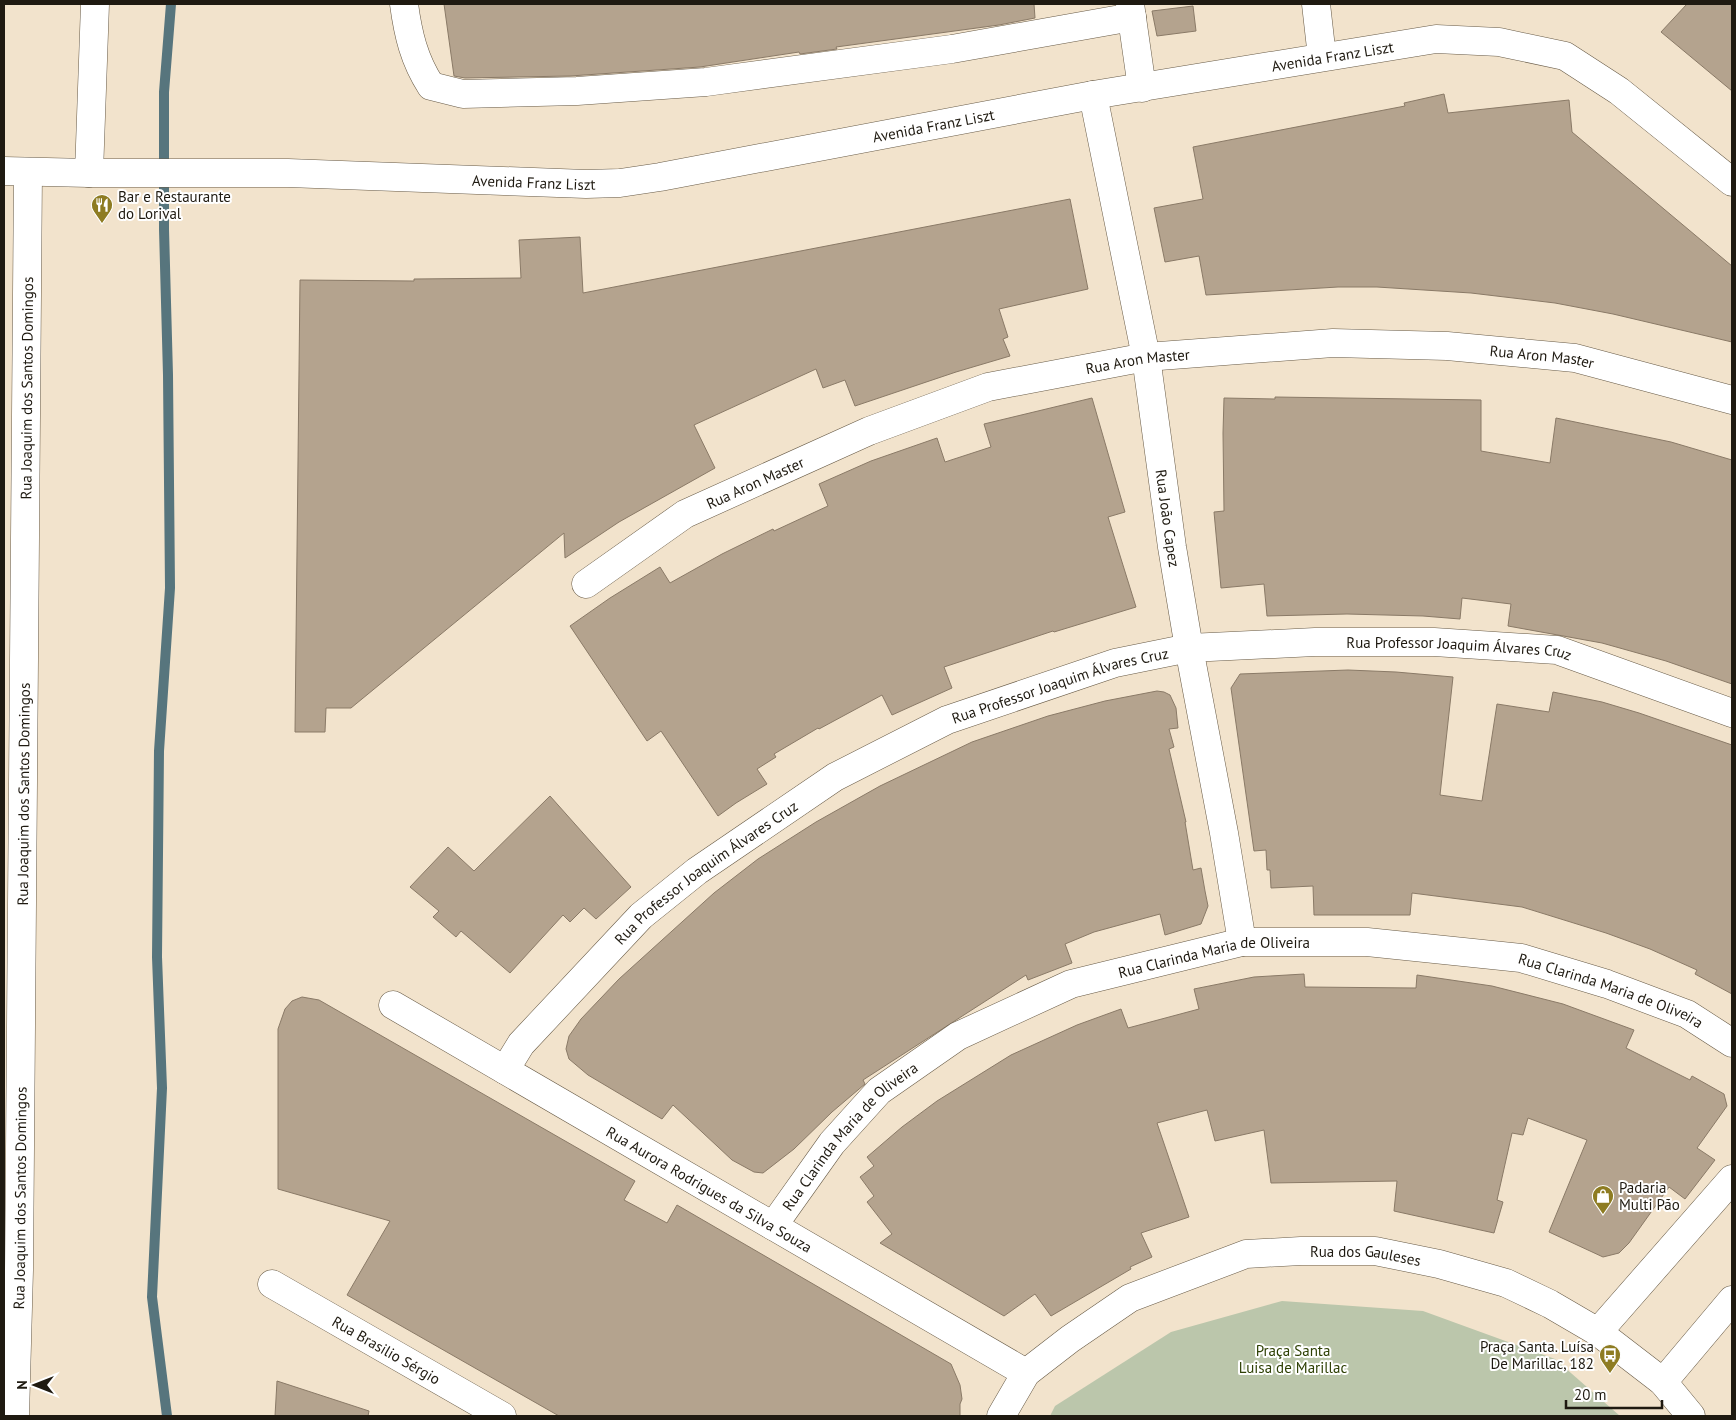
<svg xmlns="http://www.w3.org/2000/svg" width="1736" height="1420" font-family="'PT Sans',sans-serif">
  <rect width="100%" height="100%" fill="#f2e3cc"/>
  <path fill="#bbc6ab" d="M1282,1301l141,10 132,48 65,57h-570l5,-10 116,-74z"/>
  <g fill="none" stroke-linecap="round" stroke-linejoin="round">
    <path stroke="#57757d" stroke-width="10" d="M167,1416l-15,-119 10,-209 -5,-131 2,-206 11,-163 -2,-213 -4,-146v-137l7,-88"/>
  </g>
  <g fill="#b4a38e" stroke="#8a7a67">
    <path d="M444,4h590l1,14 -36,7 -163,22 1,2 -37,5 -1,-2 -99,15 -130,9 -105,2 -11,-2z"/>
    <path d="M1687,4h45v87l-71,-59z"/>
    <path d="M1193,6l3,25 -39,5 -5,-25z"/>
    <path d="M1444,94l4,19 121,-13 3,32 160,134v76l-119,-28 -58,-11 -84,-10 -94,-6h-39l-132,8 -7,-39 -34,6 -11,-54 49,-9 -10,-52 212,-41 -1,-3z"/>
    <path d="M1070,199l18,90 -89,20 9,28 -5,2 7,17 -54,16 -101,34 -10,-26 -22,8 -7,-19 -122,56 21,43 -96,54 -54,36 -1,-25 -213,175h-25l-1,24h-30l5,-452 114,1v-2l107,-1 -2,-38 61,-3 3,56z"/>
    <path d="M1275,397l206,3v51l69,12 6,-45 115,24 61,18v224l-66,-23 -64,-18 -94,-17 3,-22 -49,-6 -2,21 -37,-3 -76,-2 -80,2 -3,-32 -43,4 -7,-76 10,-1 -1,-78 1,-35 51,1z"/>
    <path d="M1092,398l33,114 -17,5 28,90 -82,25 -1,-1 -109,36 8,21 -60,27 -10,-20 -63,34 -1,-1 -44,26 2,3 -19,12 10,15 -31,19 -18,13 -57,-85 -14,10 -77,-115 40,-28 50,-31 10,16 52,-29 51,-25 1,2 54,-25 -9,-22 52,-23 66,-23 8,24 46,-15 -7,-23z"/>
    <path d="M1348,670l48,2 57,5 -13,118 42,6 15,-97 52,8 4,-20 49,10 37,11 93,32v249l-37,-20 2,-4 -47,-21 -44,-16 -84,-26 -110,-14 -2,22h-96l-1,-29 -42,2 -1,-18h-3l-1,-20 -12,1 -23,-163 9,-14z"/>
    <path d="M1157,691l7,1 6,3 6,13 2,20 -9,1 5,18 -5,2 17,73h-1l8,48 8,-2 4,23 3,15 -7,18 -36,11 -5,-21 -66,18 -29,12 7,19 -44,17 -2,-5 -163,105 2,4 -33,28 -38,37 -31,24 -9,-1 -22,-12 -59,-55 -11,14 -74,-44 -19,-16 -3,-10 3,-13 12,-17 38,-40 95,-86 44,-34 58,-37 64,-36 92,-44 76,-26 57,-15z"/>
    <path d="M550,796l81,91 -35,32 -12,-11 -14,14 -7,-7 -53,58 -49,-42 -5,6 -23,-20 6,-6 -29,-24 38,-40 26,24z"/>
    <path d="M1304,974l1,13 111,1 1,-13 75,11 71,18 71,26 -8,18 64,32 2,-4 32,18 3,12 -30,42 18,12 -30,39 -16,-12 -40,56 -10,10 -16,4 -54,-25 38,-92 -59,-22 -5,17 -11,-2 -15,67 6,2 -9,31 -100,-22 3,-30 -126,2 -7,-53 -49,11 -8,-31 -50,13 32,94 -48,16 11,24 -22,10 1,2 -80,47 -16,-22 -31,22 -124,-73 12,-9 -25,-32 7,-6 -14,-19 14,-11 -7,-9 35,-30 35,-26 74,-46 66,-30 44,-16 7,19 71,-19 -5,-20 60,-12z"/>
    <path d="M302,997l17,3 316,181 -11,19 43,23 10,-18 274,159 9,21 2,14 -2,5v12h-401l-212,-121 43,-74 -112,-32v-160l7,-20 7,-8z"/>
    <path d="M277,1381l92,30 -1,5h-93z"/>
  </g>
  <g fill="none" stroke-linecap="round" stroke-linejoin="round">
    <g stroke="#685b47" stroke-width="29">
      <g id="minor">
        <path d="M404,4c4,30 10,56 27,82l32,8 114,-3 129,-9 246,-33 180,-32"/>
        <path d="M1130,4l12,84"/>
        <path d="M1316,4l6,53"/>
        <path id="s1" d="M1093,95l53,262 26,190 17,101 35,185 18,109"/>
        <path id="s2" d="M4,171l85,2h199l298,11 34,-1 40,-6 433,-82 343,-56 63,3 66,14 54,35 113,91"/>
        <path d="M89,173l6,-169"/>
        <path id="s3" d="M586,584l99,-70 184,-83 119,-44 158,-30 187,-14 114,3 128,12 157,42"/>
        <path id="s4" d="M393,1005l633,368"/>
        <path id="s5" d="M505,1070l16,-26 120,-128 56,-45 138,-94 112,-57 168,-57 74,-15 126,-6h119l123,8 175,63"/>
        <path id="s6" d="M773,1226l59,-83 47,-52 79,-55 113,-52 171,-42h125l154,16 86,26 80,30 45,29"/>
        <path id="s7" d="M272,1284l230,132"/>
        <path d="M1598,1332l134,-153"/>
        <path d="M1663,1382l69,-82"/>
        <path id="s8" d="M15,1416l4,-146 9,-1098"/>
        <path id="s9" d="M1001,1416l25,-43 44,-34 60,-41 116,-44 55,-3h74l64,13 67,19 44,21 48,28 65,50 28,34"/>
      </g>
    </g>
    <use href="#minor" stroke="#fff" stroke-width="28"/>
  </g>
  <defs>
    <g id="restaurant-pin" transform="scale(1.125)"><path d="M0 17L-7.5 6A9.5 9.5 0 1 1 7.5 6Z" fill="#8e7c22" stroke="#fff"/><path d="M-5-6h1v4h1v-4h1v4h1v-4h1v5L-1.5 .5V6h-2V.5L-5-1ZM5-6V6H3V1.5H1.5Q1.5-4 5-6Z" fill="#fff"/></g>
    <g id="shop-pin" transform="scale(1.125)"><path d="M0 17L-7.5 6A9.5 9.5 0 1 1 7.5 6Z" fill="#8e7c22" stroke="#fff"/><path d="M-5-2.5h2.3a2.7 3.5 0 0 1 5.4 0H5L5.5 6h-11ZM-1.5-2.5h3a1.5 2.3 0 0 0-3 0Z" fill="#fff"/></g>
    <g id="bus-pin" transform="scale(1.125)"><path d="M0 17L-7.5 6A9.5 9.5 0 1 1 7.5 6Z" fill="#8e7c22" stroke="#fff"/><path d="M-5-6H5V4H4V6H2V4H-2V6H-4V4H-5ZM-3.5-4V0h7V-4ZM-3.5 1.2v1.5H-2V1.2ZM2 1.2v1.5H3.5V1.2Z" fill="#fff"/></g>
  </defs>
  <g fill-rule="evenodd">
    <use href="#restaurant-pin" x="102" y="205"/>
    <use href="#shop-pin" x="1603" y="1196"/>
    <use href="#bus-pin" x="1610" y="1355"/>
  </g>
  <g text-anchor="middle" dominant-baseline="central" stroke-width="4" stroke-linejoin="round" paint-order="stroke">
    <g font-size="15" fill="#1f1a11" stroke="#fff">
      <text stroke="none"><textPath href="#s2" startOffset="1340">Avenida Franz Liszt</textPath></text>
      <text stroke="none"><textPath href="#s2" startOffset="935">Avenida Franz Liszt</textPath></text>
      <text stroke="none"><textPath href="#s2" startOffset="530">Avenida Franz Liszt</textPath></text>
      <text stroke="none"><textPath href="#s3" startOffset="1008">Rua Aron Master</textPath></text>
      <text stroke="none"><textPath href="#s3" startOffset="602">Rua Aron Master</textPath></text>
      <text stroke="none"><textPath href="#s8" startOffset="1028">Rua Joaquim dos Santos Domingos</textPath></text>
      <text stroke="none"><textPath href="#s3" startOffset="198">Rua Aron Master</textPath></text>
      <text stroke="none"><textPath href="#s1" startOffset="430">Rua João Capez</textPath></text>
      <text stroke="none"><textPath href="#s5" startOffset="1094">Rua Professor Joaquim Álvares Cruz</textPath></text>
      <text stroke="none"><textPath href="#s5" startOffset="689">Rua Professor Joaquim Álvares Cruz</textPath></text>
      <text stroke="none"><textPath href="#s8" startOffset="622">Rua Joaquim dos Santos Domingos</textPath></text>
      <text stroke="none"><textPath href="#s5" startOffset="284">Rua Professor Joaquim Álvares Cruz</textPath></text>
      <text stroke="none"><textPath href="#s6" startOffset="539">Rua Clarinda Maria de Oliveira</textPath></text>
      <text stroke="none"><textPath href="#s6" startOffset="944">Rua Clarinda Maria de Oliveira</textPath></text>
      <text stroke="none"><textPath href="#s6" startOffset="119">Rua Clarinda Maria de Oliveira</textPath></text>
      <text stroke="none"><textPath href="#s4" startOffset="366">Rua Aurora Rodrigues da Silva Souza</textPath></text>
      <text stroke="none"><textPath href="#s8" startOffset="218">Rua Joaquim dos Santos Domingos</textPath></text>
      <text stroke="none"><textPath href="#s9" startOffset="422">Rua dos Gauleses</textPath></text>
      <text stroke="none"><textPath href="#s7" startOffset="132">Rua Brasilio Sérgio</textPath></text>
    </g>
    <g font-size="15" fill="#1f1a11" stroke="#fff" text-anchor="start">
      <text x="118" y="196">Bar e Restaurante<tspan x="118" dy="17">do Lorival</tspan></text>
      <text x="1619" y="1187">Padaria<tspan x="1619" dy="17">Multi Pão</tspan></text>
      <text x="1594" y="1346" text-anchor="end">Praça Santa. Luísa<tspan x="1594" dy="17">De Marillac, 182</tspan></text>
    </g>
    <g font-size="15" fill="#2e4004" stroke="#fff">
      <text x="1293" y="1350">Praça Santa<tspan x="1293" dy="17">Luisa de Marillac</tspan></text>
    </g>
  </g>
  <rect width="1736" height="1420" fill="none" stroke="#1f1a11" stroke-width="10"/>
  <g transform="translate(35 1385) rotate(270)" stroke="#ffffff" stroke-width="4" paint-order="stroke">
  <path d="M0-4L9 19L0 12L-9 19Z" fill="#1f1a11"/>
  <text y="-8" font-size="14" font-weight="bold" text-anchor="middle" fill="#1f1a11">N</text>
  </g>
  <path d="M1566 1400v8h96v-8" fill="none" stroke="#1f1a11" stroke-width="2.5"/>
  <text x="1574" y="1400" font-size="15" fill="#1f1a11" stroke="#ffffff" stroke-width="4" paint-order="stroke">20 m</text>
</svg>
